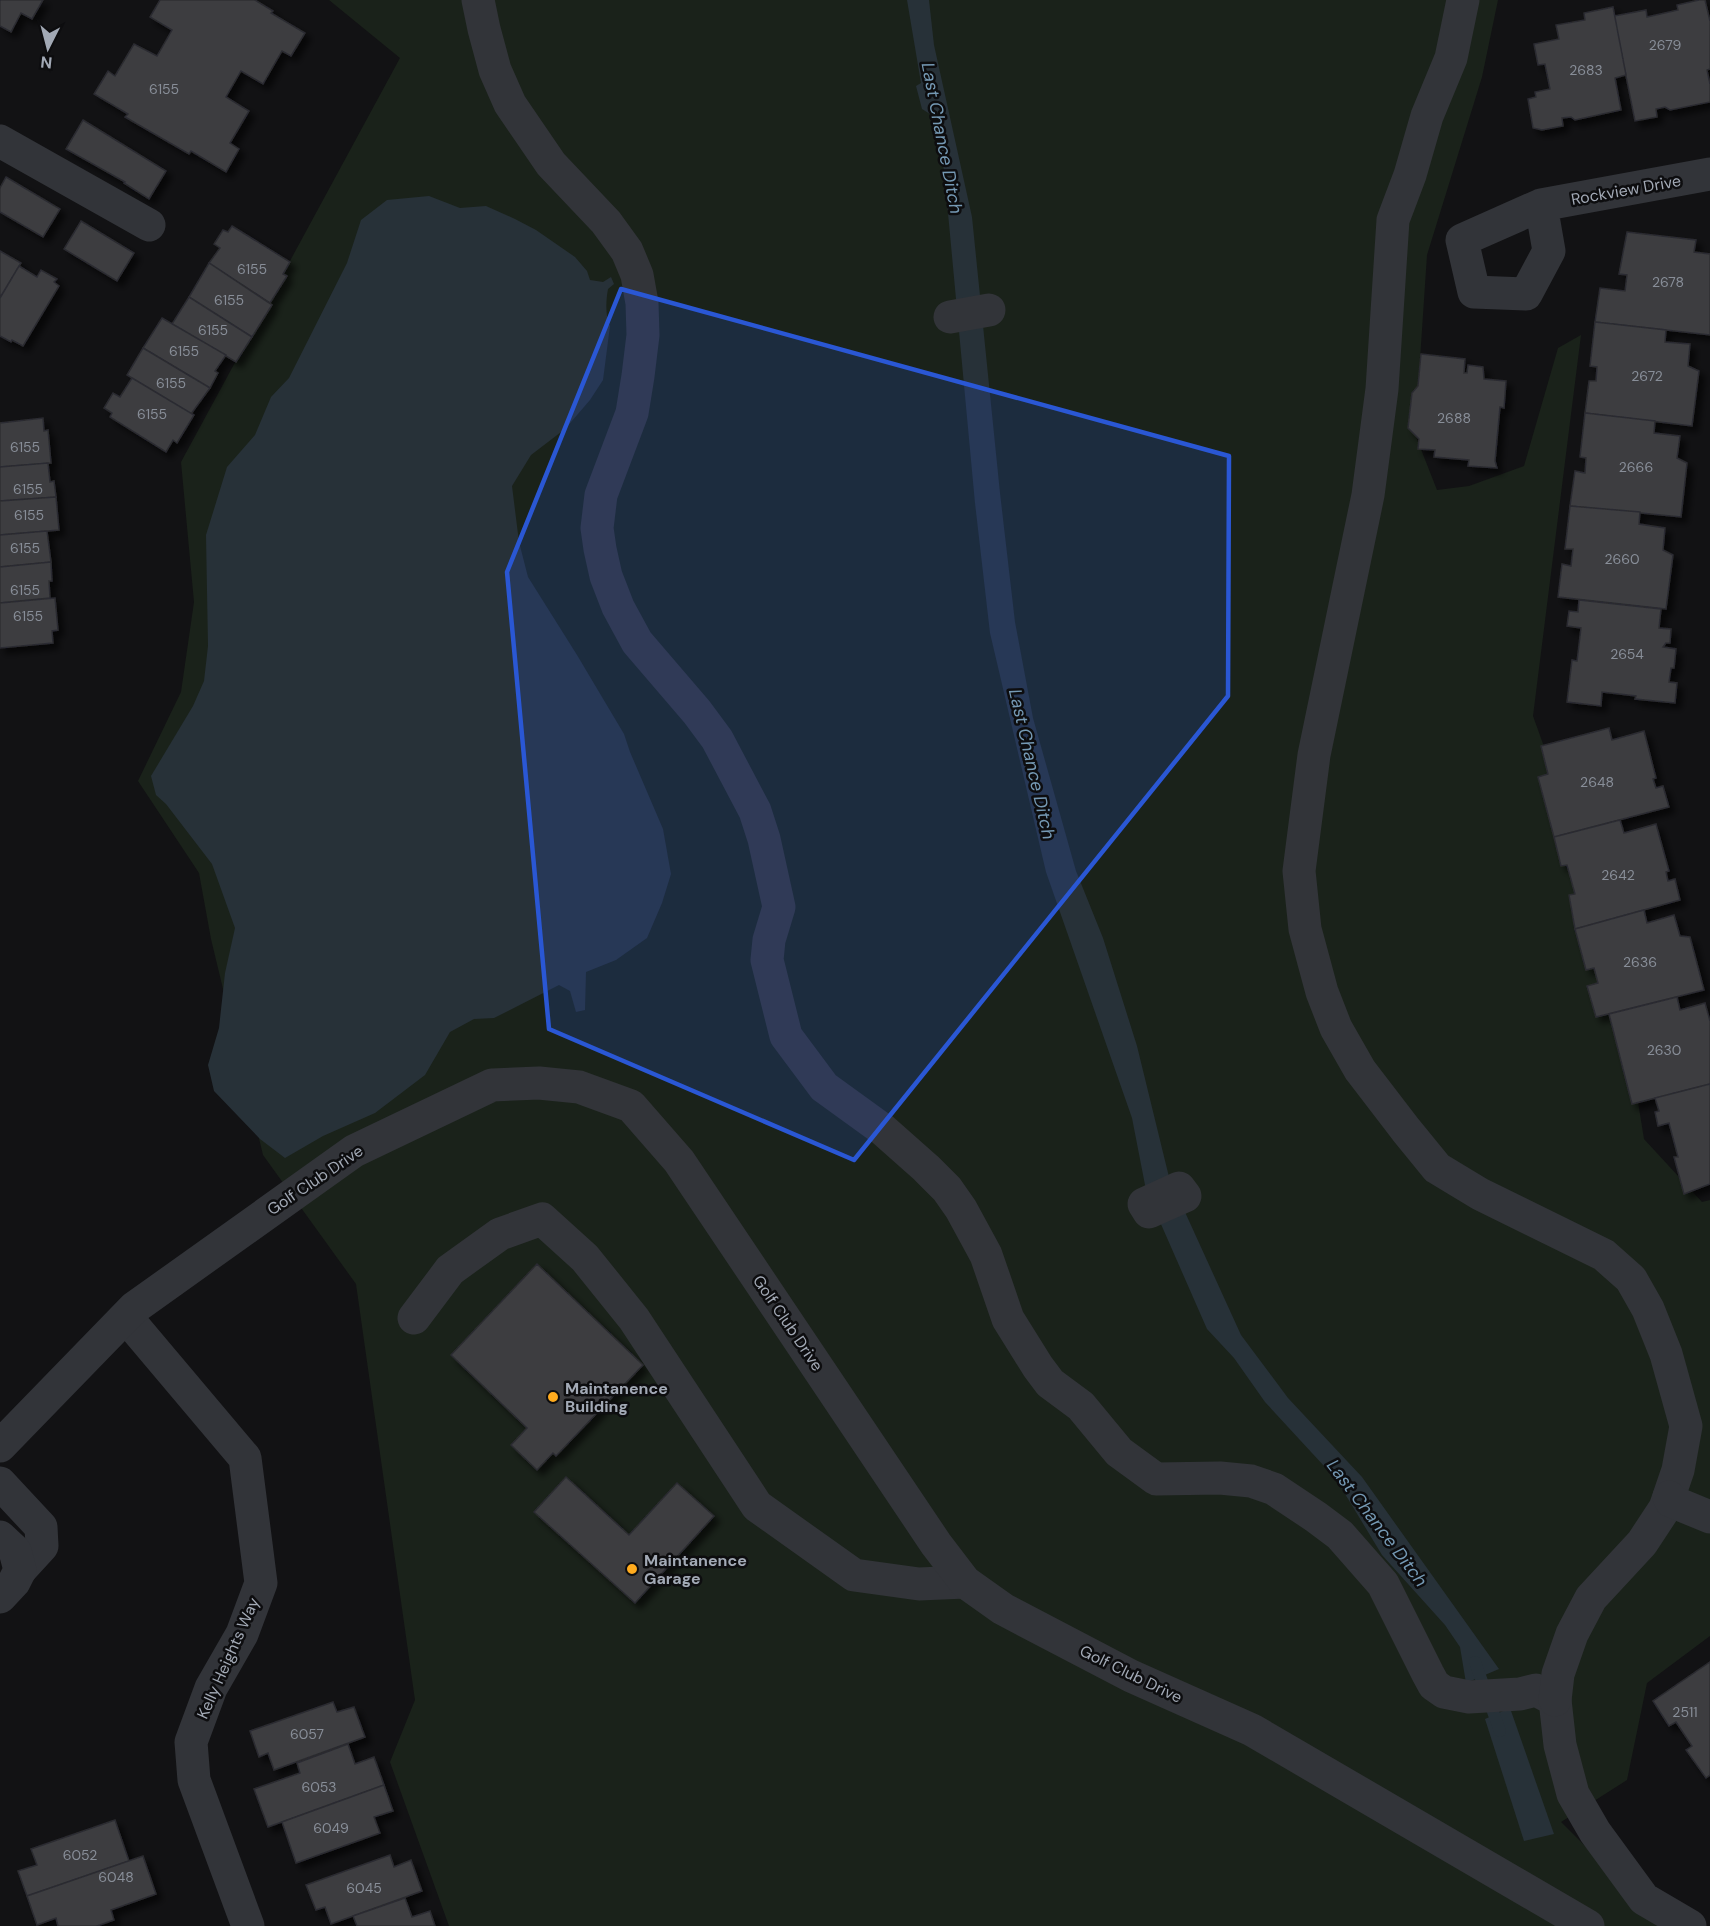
<svg xmlns="http://www.w3.org/2000/svg" width="1710" height="1926" font-family="'DM Sans',sans-serif">
  <defs>
    <filter id="shadow"><feDropShadow dx="5.5" dy="5.5" stdDeviation="3" flood-color="#0009"/></filter>
  </defs>
  <rect width="100%" height="100%" fill="#121214"/>
  <path fill="#1a221a" d="M329,0h1169l-16,77 -55,178 -12,179 22,56 32,-4 55,-20 34,-118 23,-13 -48,381 27,75 24,117 45,138 15,93 58,63 8,-2v436l-63,47 -20,97 -66,42 65,65 63,39h-1240l-59,-164 25,-62 -59,-416 -93,-129 -52,-216 -12,-66 -61,-92 43,-89 13,-90 -13,-140 219,-404z"/>
  <g fill="#273138">
    <path d="M907,0h22l5,45 38,172 28,276 15,129 18,96 43,153 27,67 34,108 32,131 72,158 47,63 74,79 137,192 -33,14 -6,-36 -15,-22 -63,-70 -46,-76 -71,-77 -31,-44 -27,-29 -61,-139 -14,-72 -86,-246 -56,-239 -15,-130 -31,-333 -14,-56 -8,-5 -6,-23 5,-3z"/>
    <path d="M429,196l31,12 26,-2 29,13 21,11 39,27 12,14 3,9 13,2 8,-5 3,7 -6,5c-2,11 -3,27 2,37l-7,54 -13,20 -25,29 -34,26 -19,31 7,56 9,35 49,78 47,79 6,18 33,77 8,45 -9,29 -15,35 -31,22 -30,12 -1,38 -9,2 -6,-21 -11,-6 -65,33 -20,1 -24,13 -25,43 -50,38 -52,23 -38,22 -25,-19 -46,-48 -6,-26 11,-37 6,-55 10,-45 -23,-64 -46,-60 -10,-9 -5,-19 42,-70 11,-25 4,-35 -2,-111 21,-68 28,-32 16,-38 18,-19 58,-115 14,-43 26,-20z"/>
    <path d="M1510,1708l44,126 -30,7 -39,-122z"/>
  </g>
  <g fill="none" stroke-linecap="round" stroke-linejoin="round">
    <path stroke="#273138" stroke-width="12" d="M1475,1662l25,69"/>
  </g>
  <g fill="#3c3d41" stroke="#2c2c30" stroke-width="1.5" filter="url(#shadow)">
    <path d="M0,0h43l-11,19 -11,-6 -10,19 -11,-6z"/>
    <path d="M160,0h95l18,11 -2,2 34,20 -14,23 -9,-5 -19,33 -22,-13 -15,26 23,14 -19,32 9,6 -13,23 -35,-21 -2,3 -64,-37 3,-3 -34,-20 14,-23 7,5 19,-32 23,12 15,-26 -22,-13z"/>
    <path d="M1699,0h6l5,21v48l-3,1 3,14v18l-40,8 -5,-3 -9,2 1,8 -22,4 -21,-105 32,-6 1,7 31,-7 -1,-5z"/>
    <path d="M1613,7l13,68 -11,3 6,32 -46,10 -4,-3 -9,1 1,8 -21,4 -9,-2 -5,-29 8,-2 -1,-5 15,-3 -5,-25 -7,1 -4,-21 25,-5 -3,-14 29,-5 -1,-7z"/>
    <path d="M83,120l83,51 -17,28 -25,-16 1,-1 -59,-33z"/>
    <path d="M6,177l54,32 -17,28 -43,-25v-24z"/>
    <path d="M81,221l53,32 -17,28 -53,-32z"/>
    <path d="M232,226l58,36 -7,12 4,2 -17,27 -61,-40 11,-15 -6,-4 9,-14 5,2z"/>
    <path d="M1627,232l69,8 -2,12 16,2v81l-115,-13 5,-34 25,3 2,-16 -8,-1z"/>
    <path d="M0,251l21,12 -21,35z"/>
    <path d="M209,263l63,42 -20,32 -63,-40z"/>
    <path d="M19,266l18,11 4,-7 16,9 -3,3 5,4 -36,60 -11,-6 -1,2 -11,-6v-38z"/>
    <path d="M189,297l63,40 -16,25 -64,-38z"/>
    <path d="M162,318l64,37 -11,16 3,2 -8,15 -67,-40z"/>
    <path d="M1595,322l71,8 -1,12 25,2 -2,22 11,5 -7,55 -107,-13 4,-32h7l1,-14 -7,-1z"/>
    <path d="M143,348l67,40 -19,26 -64,-39z"/>
    <path d="M1421,354l44,5 -1,14h3l1,-8 15,2 1,12 22,2 -2,27 -4,-1 -5,54 2,7 -29,-2 1,-6 -35,-3 1,-7 -17,-1 1,-10 -11,-11 4,-35 6,-7z"/>
    <path d="M132,378l62,37 -17,28 -4,-3 -7,12 -56,-35 2,-4 -8,-5 9,-15 7,4z"/>
    <path d="M1585,413l70,8 -1,12 26,3 -3,22 10,5 -6,54 -111,-11 5,-35 10,2 1,-15 -6,-1z"/>
    <path d="M43,418l1,13 4,-1 3,33 -51,4v-44z"/>
    <path d="M48,463l2,19 4,-1 2,16 -56,4v-34z"/>
    <path d="M56,497l3,33 -59,5v-34z"/>
    <path d="M1570,506l70,6 -1,12 26,4 -2,22 10,5 -7,54 -108,-12 4,-33 9,2 2,-17h-8z"/>
    <path d="M47,531l4,31 -51,5v-32z"/>
    <path d="M51,562l1,19h-3l1,17 -50,5v-36z"/>
    <path d="M55,598l3,32 -6,1 1,12 -53,5v-45z"/>
    <path d="M1579,600l82,9 -2,19 12,1 -1,14h-4l-3,4 13,2 -2,19h-3l-2,14 8,1 -2,20 -40,-4 1,-3 -34,-4 -1,14 -34,-4 5,-42 5,1 4,-33 -14,-2 2,-15 9,1z"/>
    <path d="M1609,728l3,12 32,-9 12,47 -3,1 3,9 7,-2 6,21 -115,30 -16,-60 10,-3 -7,-28z"/>
    <path d="M1620,820l4,13 32,-9 13,47 -3,1 2,9 7,-2 5,21 -105,29 -6,-34 6,-1 -8,-29 -6,1 -7,-29z"/>
    <path d="M1644,910l3,13 27,-8 6,21 10,1 14,53 -108,27 -9,-31 11,-3 -4,-15 -8,2 -11,-41z"/>
    <path d="M1677,997l3,13 25,-7 5,18v63l-78,20 -23,-90z"/>
    <path d="M1710,1084v100l-26,10 -10,-37h4l-9,-34 -11,3 -3,-14 4,-1 -4,-13z"/>
    <path d="M537,1264l106,101 -87,91 -3,-3 -16,17 -26,-25 16,-17 -76,-73z"/>
    <path d="M566,1477l63,58 48,-52 37,33 -79,87 -101,-91z"/>
    <path d="M1710,1662v113l-4,3 -20,-28 6,-4 -16,-24 -7,4 -16,-25z"/>
    <path d="M333,1702l4,10 17,-5 11,30 -91,33 -6,-17 -9,4 -9,-26z"/>
    <path d="M348,1744l7,20 19,-7 10,28 -116,42 -14,-38 46,-16 -3,-10z"/>
    <path d="M384,1785l9,26 -19,6 6,16 -84,30 -14,-41z"/>
    <path d="M115,1820l14,41 -102,35 -9,-25 19,-6 -6,-16z"/>
    <path d="M390,1855l4,12 17,-7 11,31 -91,33 -6,-17 -9,3 -10,-25z"/>
    <path d="M143,1856l13,38 -45,16 3,10 -17,6h-39l-2,-8 -19,7 -10,-29z"/>
    <path d="M405,1898l7,19 18,-6 5,15h-78l-4,-10z"/>
  </g>
  <g fill="none" stroke-linecap="round" stroke-linejoin="round">
    <g stroke="#323439" stroke-width="33">
      <path d="M478,0l6,29 11,41 15,34 41,60 55,58 21,29 10,24 5,28 1,32 -5,41 -6,37 -31,82 -4,33 3,21 6,27 12,31 19,35 60,70 20,27 38,72 9,28 15,68 -10,33 -2,20 19,76 38,51 58,42 44,39 21,21 14,20 25,46 22,64 30,48 12,16 31,23 38,46 37,27 64,-1 31,3 23,8 42,28 24,18 43,49 45,90 6,11 10,7 25,5 51,-3 16,-4 19,10 5,45 13,49 22,38 49,67 46,27"/>
      <path d="M1463,0l-12,58 -24,58 -17,59 -17,45 -11,169 -14,106 -54,260 -15,116 6,58 17,63 14,36 24,42 46,60 31,38 43,26 124,61 27,24 17,30 18,45 20,72 -8,44 -13,38 -23,35 -51,55 -19,36 -14,40 -3,26"/>
      <path d="M0,141l149,84"/>
      <path d="M1541,205l8,46 -23,43 -52,-2 -12,-52 79,-35 169,-31"/>
      <path d="M950,317l39,-7"/>
      <path d="M1179,1188l6,8 -36,16 -5,-8z"/>
      <path d="M126,1317l119,141 16,125 -19,51 -31,54 -20,54 3,38 54,146"/>
      <path d="M414,1318l36,-48 50,-36 42,-15 43,39 49,61 123,187 97,69 65,9 46,-2"/>
      <path d="M0,1446l134,-138 220,-157 138,-66 47,-2 40,4 52,19 48,55 257,383 29,38 38,27 128,67 121,54 336,196"/>
      <path d="M0,1483l41,44 1,19 -22,24"/>
      <path d="M1669,1497l2,4 39,16"/>
      <path d="M0,1537l15,14 5,19 -6,12 -14,15"/>
    </g>
  </g>
  <path fill="#2a57d4" fill-opacity="0.2" stroke="#2a57d4" stroke-width="4.5" stroke-linejoin="round" d="M621,289l608,167 -1,240 -374,464 -305,-131 -42,-457z"/>
  <g fill="#ffab1e" stroke="#0d0d0f" stroke-width="2">
    <circle cx="553" cy="1397" r="6"/>
    <circle cx="632" cy="1569" r="6"/>
  </g>
  <g text-anchor="middle" dominant-baseline="central" stroke-width="5" stroke-linejoin="round" paint-order="stroke">
    <g font-size="14" fill="#888e98">
      <text x="1665" y="45">2679</text>
      <text x="1586" y="70">2683</text>
      <text x="164" y="89">6155</text>
      <text x="252" y="269">6155</text>
      <text x="1668" y="282">2678</text>
      <text x="229" y="300">6155</text>
      <text x="213" y="330">6155</text>
      <text x="184" y="351">6155</text>
      <text x="1647" y="376">2672</text>
      <text x="171" y="383">6155</text>
      <text x="152" y="414">6155</text>
      <text x="1454" y="418">2688</text>
      <text x="25" y="447">6155</text>
      <text x="1636" y="467">2666</text>
      <text x="28" y="489">6155</text>
      <text x="29" y="515">6155</text>
      <text x="25" y="548">6155</text>
      <text x="1622" y="559">2660</text>
      <text x="25" y="590">6155</text>
      <text x="28" y="616">6155</text>
      <text x="1627" y="654">2654</text>
      <text x="1597" y="782">2648</text>
      <text x="1618" y="875">2642</text>
      <text x="1640" y="962">2636</text>
      <text x="1664" y="1050">2630</text>
      <text x="1685" y="1712">2511</text>
      <text x="307" y="1734">6057</text>
      <text x="319" y="1787">6053</text>
      <text x="331" y="1828">6049</text>
      <text x="80" y="1855">6052</text>
      <text x="116" y="1877">6048</text>
      <text x="364" y="1888">6045</text>
    </g>
    <g font-size="16" fill="#a2a9b5" stroke="#0d0d0f">
      <text transform="translate(1626 190) rotate(-10)">Rockview Drive</text>
      <text transform="translate(315 1180) rotate(-34)">Golf Club Drive</text>
      <text transform="translate(788 1323) rotate(56)">Golf Club Drive</text>
      <text transform="translate(228 1658) rotate(-66)">Kelly Heights Way</text>
      <text transform="translate(1131 1674) rotate(26)">Golf Club Drive</text>
    </g>
    <g font-size="16" font-weight="bold" fill="#a2a9b5" stroke="#0d0d0f" text-anchor="start">
      <text x="565" y="1388">Maintanence<tspan x="565" dy="18">Building</tspan></text>
      <text x="644" y="1560">Maintanence<tspan x="644" dy="18">Garage</tspan></text>
    </g>
    <g font-size="18" font-style="italic" fill="#7599b4" stroke="#0d0d0f">
      <text transform="translate(942 138) rotate(79)">Last Chance Ditch</text>
      <text transform="translate(1032 764) rotate(77)">Last Chance Ditch</text>
      <text transform="translate(1377 1523) rotate(53)">Last Chance Ditch</text>
    </g>
  </g>
  <g transform="translate(48 48) rotate(186)" stroke="#0d0d0f" stroke-width="4.5" paint-order="stroke">
  <path d="M0-4.5L10 22L0 15L-10 22Z" fill="#a2a9b5"/>
  <text y="-9" font-size="16" font-weight="bold" text-anchor="middle" fill="#a2a9b5">N</text>
  </g>
</svg>
